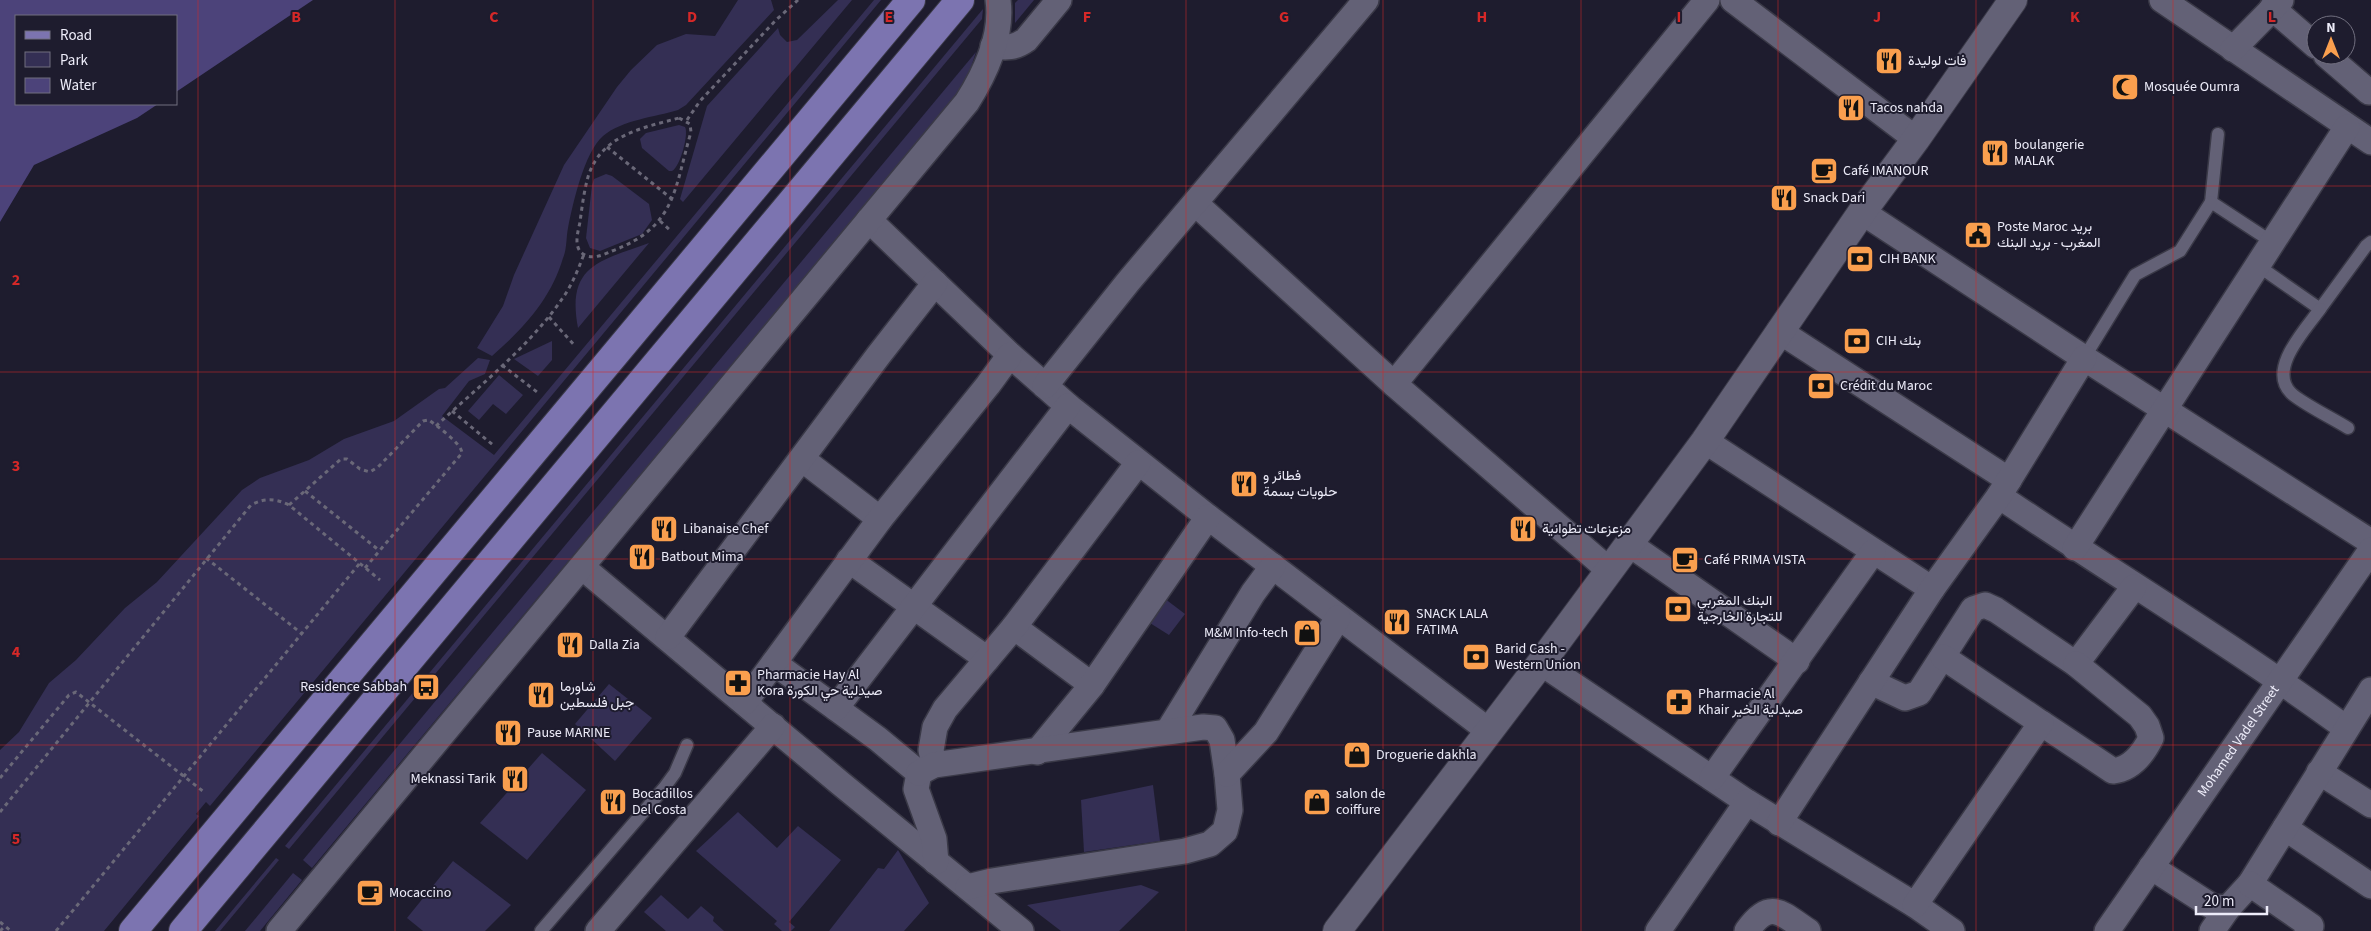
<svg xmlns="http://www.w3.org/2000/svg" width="2371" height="931" font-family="'Source Sans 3',Vazirmatn,sans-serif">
  <rect width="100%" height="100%" fill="#1e1c2e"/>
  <g fill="#342f54">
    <path d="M738,0h33l3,10 -88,95 -8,5c-23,7 -56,10 -75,26 -19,17 -30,67 -35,92 -2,10 -1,21 -5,30 -12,41 -40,71 -71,98l-15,-8 26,-42 11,-31 50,-110 53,-78 14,-17 26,-25 29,-11 29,2z"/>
    <path d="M838,0h14l-169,202 -3,-3 27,-93 71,-78 2,7 7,7 10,-2z"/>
    <path d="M874,0h7l-671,806 -4,-4 -10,12 3,2 -95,115h-104v-181l19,-18 30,-49 27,-23 49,-52 32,-26 85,-92 18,-12 49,-18 35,-21 50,-18 45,-32 6,-1 33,-30 12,2 -5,14 -16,7 -27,35 52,39z"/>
    <path d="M1018,0h16l-19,23v-20z"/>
    <path d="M983,9l-1,10 -693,830 -4,-3z"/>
    <path d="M976,52l-9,27 -17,25 -638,764 -9,-8z"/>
    <path d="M679,125l6,2c4,7 -5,40 -13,44h-3l-27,-23 -2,-9 6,-6z"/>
    <path d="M606,174l6,2 37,28 3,16 -10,14 -42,17 -10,-3 -4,-10 6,-53 2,-6z"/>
    <path d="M649,243l-71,85c-12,-63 22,-67 71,-85z"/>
    <path d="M552,341v19l-14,16 -24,-17z"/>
    <path d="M499,375l24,20 -17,19 -13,-10 -14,16 -11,-9z"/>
    <path d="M1160,595l25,19 -16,21 -27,-17z"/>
    <path d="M609,684l43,34 -37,43 -40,-37z"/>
    <path d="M542,753l44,37 -59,70 -47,-37z"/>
    <path d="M1153,785l7,56 -76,11 -3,-52z"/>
    <path d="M738,812l39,36 21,-22 43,34 -52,62 6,5 -4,4h-9l-8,-7 3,-3 -81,-70z"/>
    <path d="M898,850l31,53 -25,28h-75l49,-63 6,1z"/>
    <path d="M276,858l3,2 -59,71h-5z"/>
    <path d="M453,861l58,44 -26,26h-62l-16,-13z"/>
    <path d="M293,873l9,7 -42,51h-15z"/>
    <path d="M1141,885l18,7 -40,39h-58l-34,-26z"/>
    <path d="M661,895l27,24 13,-13 13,11 -1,4 11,10h-58l-22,-19z"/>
  </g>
  <path fill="#4c437a" d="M0,0h313l-137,92v-76h-160v88h142l-21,14 -103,47 -34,57z"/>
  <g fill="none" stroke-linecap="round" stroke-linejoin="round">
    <g stroke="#3a3947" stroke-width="15">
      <g id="lane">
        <path d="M2218,134l-7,68 61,40"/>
        <path d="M2257,265l63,44 46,-63 5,-4"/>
        <path d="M2320,309c-14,20 -53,60 -29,84 10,10 43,26 57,35"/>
        <path d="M2084,358l51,-83 45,-24 31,-49"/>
        <path d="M541,931l123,-143 11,-15 12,-28"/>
      </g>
    </g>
    <g stroke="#3a3947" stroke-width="28">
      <g id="street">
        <path d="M1733,0l183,139"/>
        <path d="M2162,0l209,142"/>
        <path d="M2272,8l44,38"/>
        <path d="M993,46c13,2 22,2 33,-6l33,-40"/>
        <path d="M2233,49l48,-49"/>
        <path d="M2326,55l43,37"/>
        <path d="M1196,204l198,180"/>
        <path d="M1862,212l222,146 287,184"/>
        <path d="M869,220l141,135 58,51 140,111 281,214"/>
        <path d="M1779,331l230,149"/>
        <path d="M1045,386l83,-104 238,-282"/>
        <path d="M1705,441l227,148"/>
        <path d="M802,459l78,60"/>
        <path d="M1999,496c115,78 235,150 347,232"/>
        <path d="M1629,544l168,117"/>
        <path d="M2075,548l272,-421"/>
        <path d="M849,560l138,99"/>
        <path d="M582,567l258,216 181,148"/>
        <path d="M1609,570l-215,-186 313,-384"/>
        <path d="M1014,627l78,58"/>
        <path d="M668,637l210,-281 57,-73"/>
        <path d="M774,663l104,76 41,34 -3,16 18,50 2,23"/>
        <path d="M1541,663l206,139 168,103 37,26"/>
        <path d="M1871,682l34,16 14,-5 54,-84 12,-4 11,5 80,54 58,-77"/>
        <path d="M745,702l135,-183 108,-134 22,-30"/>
        <path d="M836,708l232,-302"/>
        <path d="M2041,723l72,48c18,-2 30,-17 38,-33l-4,-12 -7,-10 -64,-52"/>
        <path d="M1168,731l85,-138 20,-27"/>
        <path d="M1037,752l55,-67 116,-168"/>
        <path d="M934,765l-3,-15 4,-23 10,-18 69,-82 124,-164"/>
        <path d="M2319,772l52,33"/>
        <path d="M919,773l15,-8 269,-38 12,1 7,12 5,34 3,36 -5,21 -15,13 -25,7 -193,30 -24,6"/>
        <path d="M1227,774l39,-42 72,-114"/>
        <path d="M1712,778l161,-226"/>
        <path d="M1779,823l153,-234 67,-93 85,-138"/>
        <path d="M2285,828l86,58"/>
        <path d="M2151,867l62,40 15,1 22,-24 121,-194"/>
        <path d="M2250,884l61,42 -4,5"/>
        <path d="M1915,905l126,-182 -98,-66"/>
        <path d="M279,931l688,-829c19,-30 36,-66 31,-102"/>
        <path d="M598,931l175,-205"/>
        <path d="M1658,931l89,-129"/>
        <path d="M1747,931c23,-33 34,-18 61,0"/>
        <path id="s1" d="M2107,931l264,-381"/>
        <path d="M2212,931l16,-23"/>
      </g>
    </g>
    <g stroke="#3a3947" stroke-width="30">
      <path id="secondary" d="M1337,931l204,-268 164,-222 157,-229 54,-73 97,-139"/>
    </g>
    <g stroke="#3a3947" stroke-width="30">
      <g id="primary">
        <path d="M133,931l778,-931"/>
        <path d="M183,931l777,-931"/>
      </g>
    </g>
    <g stroke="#6a6878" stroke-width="3" stroke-dasharray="4 4" stroke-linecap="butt">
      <path d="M679,118l11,6 1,8c-17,58 -15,95 -79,119 -9,4 -20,9 -29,3 -10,-7 -5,-22 -3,-32 2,-15 4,-31 8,-45 13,-42 54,-49 91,-59z"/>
      <path d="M687,120l13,-19 76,-81 22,-20"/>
      <path d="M607,147l65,52"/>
      <path d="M660,221l11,10"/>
      <path d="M549,317l26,29"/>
      <path d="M502,365l35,27"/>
      <path d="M452,411l41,34"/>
      <path d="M436,426c42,-39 94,-80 126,-127 10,-14 16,-29 22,-45"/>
      <path d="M305,491l75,60"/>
      <path d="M289,505l52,-46h6l13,10 10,3 8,-5 45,-46 6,-1c8,6 33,24 33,33l-97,115"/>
      <path d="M206,558l95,75"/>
      <path d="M0,778l69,-83 7,-3 128,100"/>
      <path d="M0,812l251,-307c13,-7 24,-7 38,0l91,75"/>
      <path d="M0,922l11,9"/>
      <path d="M0,931l5,-5"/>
      <path d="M56,931l304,-368"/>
    </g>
    <use href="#lane" stroke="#636176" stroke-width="12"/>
    <use href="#street" stroke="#636176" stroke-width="25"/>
    <use href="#secondary" stroke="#636176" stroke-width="28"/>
    <use href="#primary" stroke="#7c74b0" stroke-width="28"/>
  </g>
  <path fill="none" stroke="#d62828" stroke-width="1" stroke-opacity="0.55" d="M198,0v931M395,0v931M593,0v931M790,0v931M988,0v931M1186,0v931M1383,0v931M1581,0v931M1778,0v931M1976,0v931M2173,0v931M0,186h2371M0,372h2371M0,559h2371M0,745h2371"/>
  <defs>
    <g id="restaurant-square" transform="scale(1.4375)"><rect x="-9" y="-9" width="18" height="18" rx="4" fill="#fa9f4e" stroke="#1e1c2e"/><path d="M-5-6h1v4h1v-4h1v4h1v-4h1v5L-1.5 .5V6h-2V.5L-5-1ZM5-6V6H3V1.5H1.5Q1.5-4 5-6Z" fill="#111"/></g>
    <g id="mosque-square" transform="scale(1.4375)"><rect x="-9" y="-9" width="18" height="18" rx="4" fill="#fa9f4e" stroke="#1e1c2e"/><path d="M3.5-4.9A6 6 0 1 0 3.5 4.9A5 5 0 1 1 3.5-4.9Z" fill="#111"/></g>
    <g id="cafe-square" transform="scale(1.4375)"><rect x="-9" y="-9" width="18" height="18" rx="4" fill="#fa9f4e" stroke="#1e1c2e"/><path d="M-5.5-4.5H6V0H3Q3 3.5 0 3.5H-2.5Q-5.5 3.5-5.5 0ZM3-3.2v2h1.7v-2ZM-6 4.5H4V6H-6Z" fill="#111"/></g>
    <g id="civic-square" transform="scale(1.4375)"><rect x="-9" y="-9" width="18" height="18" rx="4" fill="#fa9f4e" stroke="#1e1c2e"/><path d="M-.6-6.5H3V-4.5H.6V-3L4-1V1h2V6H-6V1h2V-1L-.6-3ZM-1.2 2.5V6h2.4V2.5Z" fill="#111"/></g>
    <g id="bank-square" transform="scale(1.4375)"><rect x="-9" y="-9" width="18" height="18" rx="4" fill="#fa9f4e" stroke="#1e1c2e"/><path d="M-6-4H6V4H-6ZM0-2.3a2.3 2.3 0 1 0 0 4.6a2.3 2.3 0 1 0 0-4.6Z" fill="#111"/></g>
    <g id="shop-square" transform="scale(1.4375)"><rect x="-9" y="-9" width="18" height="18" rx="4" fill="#fa9f4e" stroke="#1e1c2e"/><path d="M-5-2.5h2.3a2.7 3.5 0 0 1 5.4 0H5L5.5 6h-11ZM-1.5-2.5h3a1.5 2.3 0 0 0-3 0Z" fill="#111"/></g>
    <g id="pharmacy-square" transform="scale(1.4375)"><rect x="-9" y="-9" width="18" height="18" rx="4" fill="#fa9f4e" stroke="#1e1c2e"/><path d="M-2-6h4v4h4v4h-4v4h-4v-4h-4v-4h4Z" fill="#111"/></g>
    <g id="bus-square" transform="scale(1.4375)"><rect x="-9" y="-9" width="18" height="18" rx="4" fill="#fa9f4e" stroke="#1e1c2e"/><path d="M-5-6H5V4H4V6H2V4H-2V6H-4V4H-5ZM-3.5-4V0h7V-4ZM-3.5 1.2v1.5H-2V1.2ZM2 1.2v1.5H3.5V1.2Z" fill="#111"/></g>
  </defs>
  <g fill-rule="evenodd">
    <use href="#restaurant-square" x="1889" y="61"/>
    <use href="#mosque-square" x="2125" y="87"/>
    <use href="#restaurant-square" x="1851" y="108"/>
    <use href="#restaurant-square" x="1995" y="153"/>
    <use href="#cafe-square" x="1824" y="171"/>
    <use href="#restaurant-square" x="1784" y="198"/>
    <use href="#civic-square" x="1978" y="235"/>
    <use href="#bank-square" x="1860" y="259"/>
    <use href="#bank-square" x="1857" y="341"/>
    <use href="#bank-square" x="1821" y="386"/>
    <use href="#restaurant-square" x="1244" y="484"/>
    <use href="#restaurant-square" x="664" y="529"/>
    <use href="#restaurant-square" x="1523" y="529"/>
    <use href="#restaurant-square" x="642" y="557"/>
    <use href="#cafe-square" x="1685" y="560"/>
    <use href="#bank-square" x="1678" y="609"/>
    <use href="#restaurant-square" x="1397" y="622"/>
    <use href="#shop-square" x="1307" y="633"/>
    <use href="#restaurant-square" x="570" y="645"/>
    <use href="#bank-square" x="1476" y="657"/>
    <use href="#pharmacy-square" x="738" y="683"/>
    <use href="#bus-square" x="426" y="687"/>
    <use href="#restaurant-square" x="541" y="695"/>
    <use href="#pharmacy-square" x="1679" y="702"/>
    <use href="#restaurant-square" x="508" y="733"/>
    <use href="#shop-square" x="1357" y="755"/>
    <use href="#restaurant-square" x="515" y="779"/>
    <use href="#restaurant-square" x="613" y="802"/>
    <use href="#shop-square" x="1317" y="802"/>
    <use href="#cafe-square" x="370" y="893"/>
  </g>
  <g text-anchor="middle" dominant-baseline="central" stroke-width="4" stroke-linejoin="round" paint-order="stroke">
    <g font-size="14" fill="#edecf9" stroke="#1e1c2e" text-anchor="start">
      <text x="1908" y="61">فات لوليدة</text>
      <text x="2144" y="87">Mosquée Oumra</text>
      <text x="1870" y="108">Tacos nahda</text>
      <text x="2014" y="145">boulangerie<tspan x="2014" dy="16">MALAK</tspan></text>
      <text x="1843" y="171">Café IMANOUR</text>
      <text x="1803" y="198">Snack Dari</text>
      <text x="1997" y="227">Poste Maroc بريد<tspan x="1997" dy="16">المغرب - بريد البنك</tspan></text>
      <text x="1879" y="259">CIH BANK</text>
      <text x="1876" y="341">CIH بنك</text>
      <text x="1840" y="386">Crédit du Maroc</text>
      <text x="1263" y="476">فطائر و<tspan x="1263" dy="16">حلويات بسمة</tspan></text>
      <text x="683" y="529">Libanaise Chef</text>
      <text x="1542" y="529">مزعزعات تطوانية</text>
      <text x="661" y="557">Batbout Mima</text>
      <text x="1704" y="560">Café PRIMA VISTA</text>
      <text x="1697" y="601">البنك المغربي<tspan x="1697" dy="16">للتجارة الخارجية</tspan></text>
      <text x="1416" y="614">SNACK LALA<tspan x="1416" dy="16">FATIMA</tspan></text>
      <text x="1288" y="633" text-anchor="end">M&amp;M Info-tech</text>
      <text x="589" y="645">Dalla Zia</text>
      <text x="1495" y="649">Barid Cash -<tspan x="1495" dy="16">Western Union</tspan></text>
      <text x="757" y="675">Pharmacie Hay Al<tspan x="757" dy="16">Kora صيدلية حي الكورة</tspan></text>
      <text x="407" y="687" text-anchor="end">Residence Sabbah</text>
      <text x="560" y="687">شاورما<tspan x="560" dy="16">جبل فلسطين</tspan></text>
      <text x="1698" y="694">Pharmacie Al<tspan x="1698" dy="16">Khair صيدلية الخير</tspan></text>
      <text x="527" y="733">Pause MARINE</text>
      <text x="1376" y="755">Droguerie dakhla</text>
      <text x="496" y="779" text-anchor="end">Meknassi Tarik</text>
      <text x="632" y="794">Bocadillos<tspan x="632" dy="16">Del Costa</tspan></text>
      <text x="1336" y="794">salon de<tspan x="1336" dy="16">coiffure</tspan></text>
      <text x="389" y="893">Mocaccino</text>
    </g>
    <g font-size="14" fill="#edecf9" stroke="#1e1c2e">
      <text stroke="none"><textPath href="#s1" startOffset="231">Mohamed Vadel Street</textPath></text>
    </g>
  </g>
  <g font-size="16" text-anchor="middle" font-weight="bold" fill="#d62828" stroke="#1e1c2e" stroke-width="4" stroke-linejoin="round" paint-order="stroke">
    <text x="296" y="22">B</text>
    <text x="494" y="22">C</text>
    <text x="692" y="22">D</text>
    <text x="889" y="22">E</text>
    <text x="1087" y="22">F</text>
    <text x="1284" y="22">G</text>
    <text x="1482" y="22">H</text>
    <text x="1679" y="22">I</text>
    <text x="1877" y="22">J</text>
    <text x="2075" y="22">K</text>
    <text x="2272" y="22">L</text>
    <text x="16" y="285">2</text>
    <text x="16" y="471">3</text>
    <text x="16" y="657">4</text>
    <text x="16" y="844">5</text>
  </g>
  <rect x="15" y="15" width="162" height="90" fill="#1e1c2e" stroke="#716f7f"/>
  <rect x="25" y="31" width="25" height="8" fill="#7c74b0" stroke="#716f7f"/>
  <text x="60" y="40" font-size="15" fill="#edecf9">Road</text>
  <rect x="25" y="52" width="25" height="15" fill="#342f54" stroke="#716f7f"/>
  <text x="60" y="65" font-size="15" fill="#edecf9">Park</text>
  <rect x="25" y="78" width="25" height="15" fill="#4c437a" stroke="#716f7f"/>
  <text x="60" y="90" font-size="15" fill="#edecf9">Water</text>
  <g transform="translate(2331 40)"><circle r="24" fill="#1e1c2e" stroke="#716f7f"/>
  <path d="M0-4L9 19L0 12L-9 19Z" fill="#fa9f4e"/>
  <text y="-8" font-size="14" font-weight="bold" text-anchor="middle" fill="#edecf9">N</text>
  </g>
  <path d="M2196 906v8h71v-8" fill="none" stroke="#edecf9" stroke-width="2.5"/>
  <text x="2204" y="906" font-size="15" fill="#edecf9" stroke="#1e1c2e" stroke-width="4" paint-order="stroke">20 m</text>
</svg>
